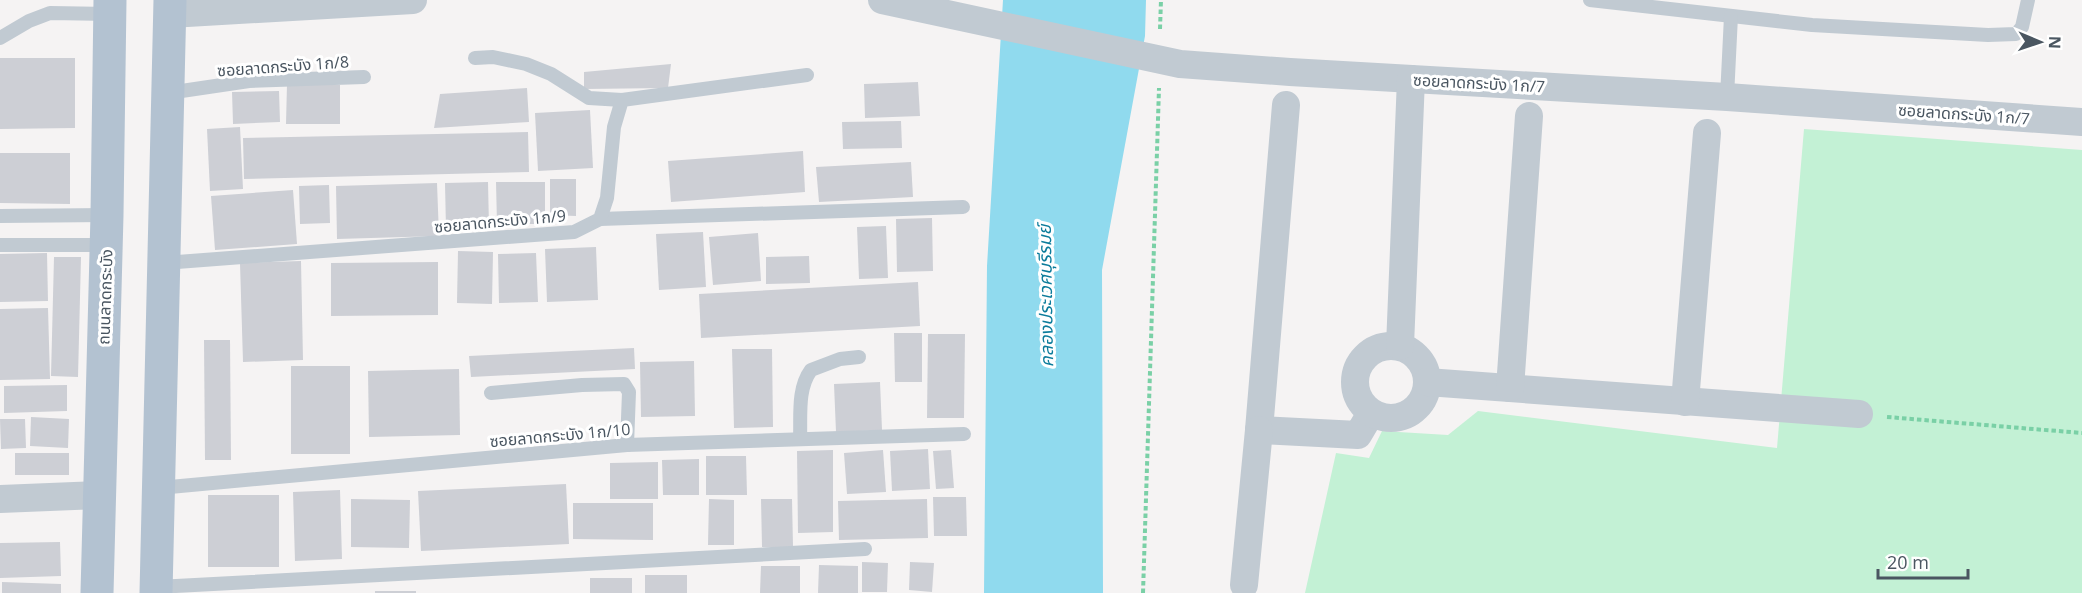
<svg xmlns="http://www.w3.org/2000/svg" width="2082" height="593" font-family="'Open Sans','Noto Sans Thai',sans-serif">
  <rect width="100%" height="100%" fill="#f5f3f3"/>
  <path fill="#c3f1d5" d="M1804,129l278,21v443h-777l31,-140 33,5 13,-27 66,4 30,-24 299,37z"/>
  <path fill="#90daee" d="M1003,0h143l-1,36 -43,234 1,323h-119l3,-327z"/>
  <g fill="#cdcfd5">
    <path d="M0,58h75v70l-75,1z"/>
    <path d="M671,64l-3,24 -84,1v-17z"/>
    <path d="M918,82l2,34 -55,2 -1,-34z"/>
    <path d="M287,84l53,1v39h-54z"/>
    <path d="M527,88l2,34 -95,6 6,-34z"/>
    <path d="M279,91l1,31 -47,2 -1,-32z"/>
    <path d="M590,110l3,58 -55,3 -3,-58z"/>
    <path d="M901,121l1,27 -59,1 -1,-27z"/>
    <path d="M240,127l3,62 -33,2 -3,-62z"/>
    <path d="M528,132l1,40 -285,7 -1,-41z"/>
    <path d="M803,151l2,41 -134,10 -3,-41z"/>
    <path d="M0,153h70v51l-70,-1z"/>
    <path d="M911,162l2,35 -94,5 -3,-35z"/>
    <path d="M550,179h26v37l-26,-1z"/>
    <path d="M488,182l1,45 -43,2 -1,-46z"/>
    <path d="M496,182h49v42h-48z"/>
    <path d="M437,183l2,53 -102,3 -1,-53z"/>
    <path d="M329,185l1,38 -30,1 -1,-38z"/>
    <path d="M293,190l4,54 -82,6 -4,-54z"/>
    <path d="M932,218l1,53 -36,1 -1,-53z"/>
    <path d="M886,226l2,52 -29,1 -2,-52z"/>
    <path d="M703,232l3,55 -47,3 -3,-56z"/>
    <path d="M758,233l3,48 -48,4 -4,-48z"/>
    <path d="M596,247l2,53 -51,2 -2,-53z"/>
    <path d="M458,251l35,1 -1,52 -35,-1z"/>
    <path d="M47,253l1,48 -48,1v-48z"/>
    <path d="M536,253l2,49 -39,1 -1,-49z"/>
    <path d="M809,256l1,27 -44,1v-27z"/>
    <path d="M54,257h27l-3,120 -27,-1z"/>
    <path d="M301,261l2,99 -60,2 -3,-99z"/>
    <path d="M438,262v53l-107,1v-53z"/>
    <path d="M918,282l2,44 -219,12 -2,-44z"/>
    <path d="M48,308l2,71 -50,1v-71z"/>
    <path d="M894,333h28v49h-27z"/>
    <path d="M928,334h37l-1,84h-37z"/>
    <path d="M204,340h26l1,120h-26z"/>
    <path d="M634,348l1,21 -164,8 -2,-21z"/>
    <path d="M732,349h40l1,78 -39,1z"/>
    <path d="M694,361l1,55 -54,1 -1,-55z"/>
    <rect x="291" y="366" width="59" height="88"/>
    <path d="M459,369l1,66 -91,2 -1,-66z"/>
    <path d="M880,382l2,48 -46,2 -2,-48z"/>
    <path d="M67,385v26l-63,2v-27z"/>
    <path d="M31,417l38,2 -1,29 -38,-2z"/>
    <path d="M0,419h25l1,29 -25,1z"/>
    <path d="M928,449l2,40 -38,2 -2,-40z"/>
    <path d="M833,450v82l-35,1 -1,-82z"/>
    <path d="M883,450l3,42 -39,2 -3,-41z"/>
    <path d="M951,450l3,38 -18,1 -3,-38z"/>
    <rect x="15" y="453" width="54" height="22"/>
    <path d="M706,456h40l1,39h-41z"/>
    <path d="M699,459v36h-36l-1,-35z"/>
    <path d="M658,462v37h-48v-36z"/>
    <path d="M566,484l3,60 -148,7 -3,-60z"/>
    <path d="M340,490l2,69 -47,2 -2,-69z"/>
    <rect x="208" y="495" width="71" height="72"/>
    <path d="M933,497h33l1,39h-33z"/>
    <path d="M351,499l59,1 -1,48 -58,-1z"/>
    <path d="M709,499l25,1v45h-26z"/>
    <path d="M761,499h31l1,48h-31z"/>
    <path d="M927,499l1,39 -89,2 -1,-39z"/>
    <path d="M573,503h80v37l-80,-1z"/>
    <path d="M60,542l1,34 -61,2v-35z"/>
    <path d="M862,562l26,1 -1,29h-25z"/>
    <path d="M910,562l24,1 -2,29 -23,-2z"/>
    <path d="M819,565l39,1v27h-40z"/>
    <path d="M761,566h39v27h-40z"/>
    <rect x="645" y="575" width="42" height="18"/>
    <rect x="590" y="578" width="42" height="15"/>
    <path d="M2,582l59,2v9h-59z"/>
    <rect x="375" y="591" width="41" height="2"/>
  </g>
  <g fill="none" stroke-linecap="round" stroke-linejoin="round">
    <g stroke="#7ad0a6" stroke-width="4" stroke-dasharray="4.5 3" stroke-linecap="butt">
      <path d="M1160,29l1,-29"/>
      <path d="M1887,417l195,16"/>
      <path d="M1143,593l16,-505"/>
    </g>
    <g stroke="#c1cad2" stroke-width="14">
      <path d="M1590,0l222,25 176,10 28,-1 6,-7 6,-27"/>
      <path d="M0,38l29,-17 21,-8 60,1"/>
      <path d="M475,58l18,-1 33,7 25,10 38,24 33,2"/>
      <path d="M168,93l81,-12 115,-4"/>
      <path d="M1727,97l4,-81"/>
      <path d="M0,216l107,-1"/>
      <path d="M600,219l363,-12"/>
      <path d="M0,245h106"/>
      <path d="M164,263l410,-31 26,-13 7,-21 7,-71 8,-27 185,-25"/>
      <path d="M491,393l91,-8 42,-1 5,8 -2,53"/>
      <path d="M800,439c1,-23 -3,-50 11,-69l29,-11 19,-2"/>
      <path d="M159,488l468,-43 337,-11"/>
      <path d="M157,587l708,-38"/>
    </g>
    <g stroke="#c1cad2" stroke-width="28">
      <path d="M882,0l298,64 110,8 437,25 355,25"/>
      <path d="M170,14l243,-14"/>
      <path d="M1286,105l-27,325 99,5 13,-22"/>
      <circle cx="1391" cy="382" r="36"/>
      <path d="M1400,346l11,-267"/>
      <path d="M1427,382l432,32"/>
      <path d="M1510,388l19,-272"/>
      <path d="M1685,402l22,-269"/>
      <path d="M0,499l99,-4"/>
      <path d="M1244,585l15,-155"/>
    </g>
    <g stroke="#b3c2d1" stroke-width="33">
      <path d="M97,593l10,-378 3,-215"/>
      <path d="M156,593l14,-593"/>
    </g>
  </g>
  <g text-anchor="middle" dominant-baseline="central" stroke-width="6" stroke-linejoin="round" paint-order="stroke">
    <g font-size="16" fill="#4a5661" stroke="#fff">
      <text transform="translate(283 66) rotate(-4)">ซอยลาดกระบัง 1ก/8</text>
      <text transform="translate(1479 83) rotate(3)">ซอยลาดกระบัง 1ก/7</text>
      <text transform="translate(1964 114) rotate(4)">ซอยลาดกระบัง 1ก/7</text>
      <text transform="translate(500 221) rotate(-5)">ซอยลาดกระบัง 1ก/9</text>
      <text transform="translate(105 297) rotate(-88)">ถนนลาดกระบัง</text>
      <text transform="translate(560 435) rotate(-5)">ซอยลาดกระบัง 1ก/10</text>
    </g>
    <g font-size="18" font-style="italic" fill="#0c7c9b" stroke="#fff">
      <text transform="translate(1045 296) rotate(-91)">คลองประเวศบุรีรมย์</text>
    </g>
  </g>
  <g transform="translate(2040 42) rotate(92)" stroke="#ffffff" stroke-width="4.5" paint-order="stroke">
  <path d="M0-4.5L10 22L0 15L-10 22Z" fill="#4a5661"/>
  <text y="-9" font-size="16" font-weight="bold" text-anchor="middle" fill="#4a5661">N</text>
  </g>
  <path d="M1878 569v9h90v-9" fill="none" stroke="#4a5661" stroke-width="3"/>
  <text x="1887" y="569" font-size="18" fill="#4a5661" stroke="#ffffff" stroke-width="4.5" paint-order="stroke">20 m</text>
</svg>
